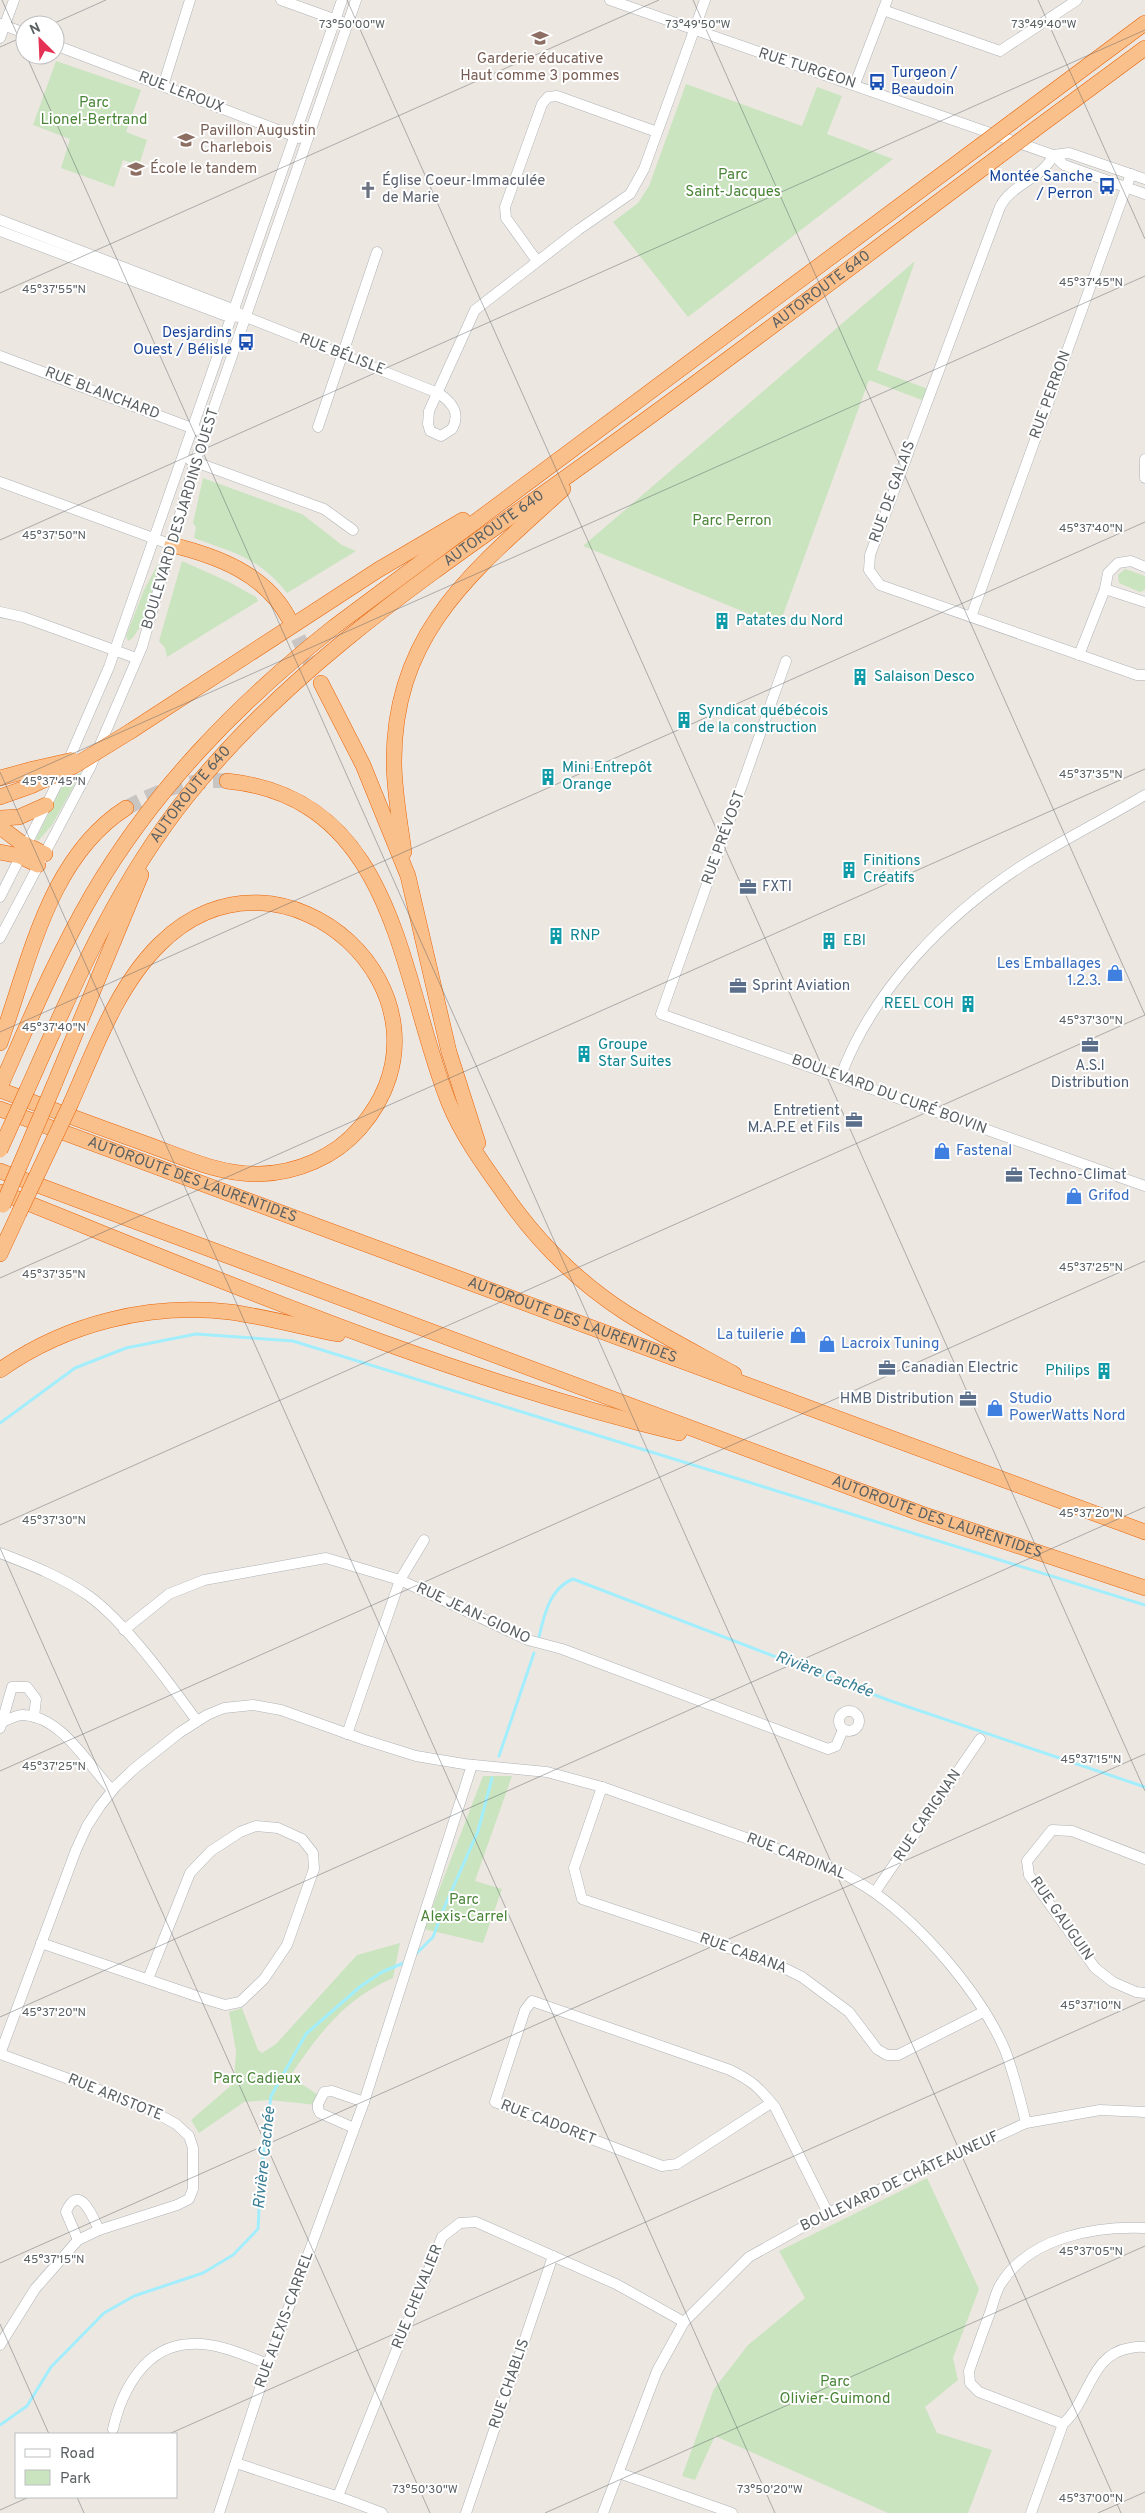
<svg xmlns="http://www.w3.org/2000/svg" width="1145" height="2513" font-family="Overpass,sans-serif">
  <rect width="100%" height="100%" fill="#ede7e2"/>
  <g fill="#c9e4bf">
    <path d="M56,61l85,29 -15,42 21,8 -8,25 -16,-5 -9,27 -53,-19 9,-29 -37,-14z"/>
    <path d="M686,84l116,42 15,-39 25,9 -15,38 66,25 -205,158 -75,-95 25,-19 11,-17z"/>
    <path d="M915,261l-38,109 51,19 -6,11 -53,-20 -90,246 -196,-80z"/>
    <path d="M203,478l99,36 40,31 14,6 -69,42c-28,-35 -52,-40 -93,-55l2,-11 -3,-4z"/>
    <path d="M182,561l47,21 27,15 2,4 -91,56 -2,-9 -6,-7z"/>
    <path d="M158,564c4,10 -17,73 -30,77l-2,-5 18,-46z"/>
    <path d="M1125,569l20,7v14l-5,2 -21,-9 -1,-8z"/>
    <path d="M81,773l-29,52 -14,16 -2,-2 30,-61z"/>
    <path d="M483,1776h29l-37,105 27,8 -19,54 -59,-14z"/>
    <path d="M400,1943l-7,35c-48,20 -74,56 -103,98l28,19 -1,10 -47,-5 -26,2 -45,31 -8,-13 43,-37 2,-32 -7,-39 13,-4 16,42 4,3 14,-9 81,-89z"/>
    <path d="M927,2178l52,111 -26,69 5,22 -33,27 12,26 55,17 -24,63h-80l-173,-77 -20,44 -13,-4 32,-87 34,-44 57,-47 -26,-47z"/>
  </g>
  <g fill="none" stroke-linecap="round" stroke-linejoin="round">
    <g stroke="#a2eefc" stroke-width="3">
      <path d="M0,1423l75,-55 51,-20 70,-14 97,7 852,264"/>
      <path d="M539,1637c5,-22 11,-49 34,-58l315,121 257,87"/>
      <path d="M499,1756l35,-103"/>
      <path d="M415,1955l18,-18 11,-29 34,-77 14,-53"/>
      <path d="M0,2425l27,-19 24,-39 53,-54 30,-17 69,-23 30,-18 25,-26 3,-56 10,-77 35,-62 55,-48 21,-14 24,-10"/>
    </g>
    <g stroke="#c8c5c2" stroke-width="15" stroke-dasharray="15 8" stroke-linecap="butt">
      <path d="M288,617l30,61"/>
      <path d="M126,808c32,-17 64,-30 101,-27"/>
    </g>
    <g stroke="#aeb2b4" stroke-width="11">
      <g id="minor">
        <path d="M281,0l61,22"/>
        <path d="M610,0l443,155 11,10 81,29"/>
        <path d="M883,10l117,41 77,-51"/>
        <path d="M0,24l25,9"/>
        <path d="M0,38l14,-38"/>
        <path d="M55,45l244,93"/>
        <path d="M855,84l32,-84"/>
        <path d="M163,86l27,-86"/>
        <path d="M1053,155c-9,23 -42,29 -53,52l-130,348 -1,15 11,15 257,90h8"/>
        <path d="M1053,155l16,-2 76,26"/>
        <path d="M0,220l227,87 19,10 192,76c14,9 23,20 14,36l-11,7 -11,-5 -2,-7 1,-13 46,-101 103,-80 52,-36 14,-25 61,-169"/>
        <path d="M0,231l224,84 15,2"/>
        <path d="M537,261l-31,-43 -1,-11 37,-103 6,-7 9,-1 100,36"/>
        <path d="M0,356l197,74"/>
        <path d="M318,427l59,-175"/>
        <path d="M1145,459v19"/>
        <path d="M190,460l134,49 29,21"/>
        <path d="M0,482l172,63"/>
        <path d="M1105,589l40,13"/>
        <path d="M0,612l23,5 113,41"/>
        <path d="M971,617l160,-443"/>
        <path d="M1079,655l26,-66 3,-16 10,-10 13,-2 14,6"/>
        <path d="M786,661l-125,353 484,172"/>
        <path d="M0,897l66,-131 43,-99 233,-667"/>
        <path d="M0,938l90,-170 52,-121 53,-185 161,-462"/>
        <path d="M840,1078c32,-88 106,-163 183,-213 40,-25 82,-46 122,-70"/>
        <path d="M0,1553c31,12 62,24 89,43 37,27 81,88 108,125"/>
        <path d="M124,1630l45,-36 35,-14 122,-22 74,22 128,60 34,9 266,100 8,-3 7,-16"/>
        <circle cx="849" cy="1721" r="10"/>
        <path d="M2,1722l10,-35h15l9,12 -2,18"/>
        <path d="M0,1728l2,-6c6,-2 15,-8 22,-7 38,2 64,50 88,75"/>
        <path d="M347,1734l53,-154 24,-40"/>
        <path d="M602,1787l-28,81 8,31 194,65 26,13 47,35 28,37 10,6h11l85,-43"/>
        <path d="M1145,1859l-73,-28 -20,-1 -25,31 2,14 66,93 18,14 23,10 9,1"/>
        <path d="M875,1892l105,-153"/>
        <path d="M41,1943l158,54 26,8 15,-3 24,-23 23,-34 27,-76 -1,-16 -11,-14 -24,-11 -22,-2 -16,6 -29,19 -21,22 -42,106"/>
        <path d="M0,2054l76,-204 11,-24 13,-20 16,-20 19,-18 44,-35 28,-18 17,-7 29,-3 28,5 84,30 51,16 48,8 83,8 55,15 237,84c12,7 25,14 36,22 49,35 106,101 130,157 9,24 15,48 21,73"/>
        <path d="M0,2054l143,52 33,18 13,12 4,12v41l-4,10 -12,6 -78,25 -21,10 -43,49 -35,56"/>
        <path d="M771,2103l-94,61 -15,2 -167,-64 30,-92 7,-9 198,69c24,12 28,17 45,37l53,106"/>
        <path d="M354,2128l-34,-15 -2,-4v-5l6,-12 8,-1 32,11"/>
        <path d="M78,2240l-12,-28c13,-31 27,5 33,18"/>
        <path d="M1063,2424l-84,-32 -9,-9 -1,-12c7,-20 14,-40 22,-61 3,-9 5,-20 11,-28 29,-45 93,-56 143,-54"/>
        <path d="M113,2429c9,-39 32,-83 77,-85 26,-2 54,11 78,20"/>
        <path d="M236,2463l109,36 37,14"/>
        <path d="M619,2473l113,40"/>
        <path d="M338,2496l104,-259 18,-14 16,-1 140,62 68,38"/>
        <path d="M219,2513l49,-149 96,-262 108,-337"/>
        <path d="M466,2513l87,-257"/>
        <path d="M603,2513l54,-142 27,-49 65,-65 79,-44 198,-90 74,-13 45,2"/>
        <path d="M1031,2513l32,-89c27,-24 27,-70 67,-76 5,-1 10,-2 15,-1"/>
      </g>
    </g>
    <g stroke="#e86407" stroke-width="16">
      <g id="highway">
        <path d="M1012,122l133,-99"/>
        <path d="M1034,130l111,-82"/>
        <path d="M172,545c45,11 93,29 116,72"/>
        <path d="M321,683l42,82 45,111 41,176 29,91"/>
        <path d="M131,731l247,-161 85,-50"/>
        <path d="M0,778l33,-9"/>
        <path d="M227,781c170,17 172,197 222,322 13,32 34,61 54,89 32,47 75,90 123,121 35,22 72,41 108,61"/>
        <path d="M0,797l31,-11"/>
        <path d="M0,818l19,-1 27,-12"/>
        <path d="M0,827l20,15 25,12"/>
        <path d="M0,852l20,4 18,9"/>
        <path d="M404,852c-4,-30 -10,-60 -10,-91 0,-131 82,-192 169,-272"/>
        <path d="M0,1043c30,-82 48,-185 126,-235"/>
        <path d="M54,1085l87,-210"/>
        <path d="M0,1087c29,-65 56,-130 92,-192 62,-106 146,-192 242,-268l646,-481"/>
        <path d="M0,1090c50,19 99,37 149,55 36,13 72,30 110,29 38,-1 76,-17 101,-46 113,-131 -77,-306 -200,-184 -43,42 -65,105 -89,159"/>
        <path id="s1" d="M27,1090c46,-103 90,-207 162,-296 115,-143 273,-240 419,-347 133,-96 263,-195 394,-293"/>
        <path id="s2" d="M0,1109l1145,423"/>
        <path id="s3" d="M0,1171l922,343 223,74"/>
        <path d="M0,1192c223,89 445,185 679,241"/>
        <path d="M0,1254l19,-41"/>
        <path d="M0,1370c67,-47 149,-67 230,-58 37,5 72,15 108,22"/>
      </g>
    </g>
    <use href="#minor" stroke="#fff" stroke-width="10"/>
    <use href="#highway" stroke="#fac08c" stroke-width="15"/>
    <g stroke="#e86407" stroke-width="16" stroke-linecap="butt">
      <g id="highway-bridge">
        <path d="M980,146l32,-24"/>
        <path d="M1002,154l32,-24"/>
        <path d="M33,769l40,-9"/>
        <path d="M31,786l43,-20 57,-35"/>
        <path d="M0,1150l27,-60"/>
        <path d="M3,1205l51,-120"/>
        <path d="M19,1213l52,-110"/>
      </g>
    </g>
    <use href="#highway-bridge" stroke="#fac08c" stroke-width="15"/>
  </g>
  <path fill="none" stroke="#5a6062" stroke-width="1" stroke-opacity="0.45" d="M2,0l23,52M347,0l798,1791M693,0l452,1015M1038,0l107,239M50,25l56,-25M0,47l25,-11M26,55l1095,2458M0,293l659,-293M0,540l1145,-510M0,772l775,1741M0,786l1145,-510M0,1032l1145,-510M0,1278l1145,-509M0,1525l1145,-510M0,1548l430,965M0,1771l1145,-510M0,2017l1145,-510M0,2263l1145,-509M0,2324l49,110M169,2434l976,-434M77,2497l7,16M0,2510l29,-13M545,2513l600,-267M1098,2513l47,-21"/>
  <defs>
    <g id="school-bare" transform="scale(1.35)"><path d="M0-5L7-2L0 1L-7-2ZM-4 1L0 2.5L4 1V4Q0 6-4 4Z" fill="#8d6e63" stroke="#fff" stroke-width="2.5" paint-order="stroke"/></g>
    <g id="bus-bare" transform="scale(1.35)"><path d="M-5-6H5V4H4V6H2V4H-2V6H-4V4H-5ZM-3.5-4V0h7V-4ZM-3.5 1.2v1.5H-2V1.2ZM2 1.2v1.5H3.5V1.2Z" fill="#1a4fb4" stroke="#fff" stroke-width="2.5" paint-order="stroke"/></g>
    <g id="church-bare" transform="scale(1.35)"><path d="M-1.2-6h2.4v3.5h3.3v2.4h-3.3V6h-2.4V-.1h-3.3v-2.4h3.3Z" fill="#6b7280" stroke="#fff" stroke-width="2.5" paint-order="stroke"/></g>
    <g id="building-bare" transform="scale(1.35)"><path d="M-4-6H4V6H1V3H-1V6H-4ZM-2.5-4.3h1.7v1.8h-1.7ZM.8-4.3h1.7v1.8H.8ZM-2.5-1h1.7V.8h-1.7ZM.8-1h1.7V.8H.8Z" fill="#0f9aa8" stroke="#fff" stroke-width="2.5" paint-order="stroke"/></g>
    <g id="office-bare" transform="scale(1.35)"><path d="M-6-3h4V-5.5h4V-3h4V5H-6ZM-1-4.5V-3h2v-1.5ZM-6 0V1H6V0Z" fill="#5c6f8a" stroke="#fff" stroke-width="2.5" paint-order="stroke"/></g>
    <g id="shop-bare" transform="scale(1.35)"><path d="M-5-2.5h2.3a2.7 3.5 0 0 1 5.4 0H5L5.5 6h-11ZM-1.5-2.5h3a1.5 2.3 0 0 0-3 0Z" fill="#3f7fe0" stroke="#fff" stroke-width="2.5" paint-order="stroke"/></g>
  </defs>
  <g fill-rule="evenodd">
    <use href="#school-bare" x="540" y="38"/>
    <use href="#bus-bare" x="877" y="82"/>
    <use href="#school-bare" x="186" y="140"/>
    <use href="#school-bare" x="136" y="169"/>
    <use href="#bus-bare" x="1107" y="186"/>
    <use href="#church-bare" x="368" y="190"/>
    <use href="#bus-bare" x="246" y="342"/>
    <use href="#building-bare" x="722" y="621"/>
    <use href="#building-bare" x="860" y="677"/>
    <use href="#building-bare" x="684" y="720"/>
    <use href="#building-bare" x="548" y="777"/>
    <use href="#building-bare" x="849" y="870"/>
    <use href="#office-bare" x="748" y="887"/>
    <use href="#building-bare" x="556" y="936"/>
    <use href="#building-bare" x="829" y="941"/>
    <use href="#shop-bare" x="1115" y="973"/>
    <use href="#office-bare" x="738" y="986"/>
    <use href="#building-bare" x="968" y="1004"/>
    <use href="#office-bare" x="1090" y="1045"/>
    <use href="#building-bare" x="584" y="1054"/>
    <use href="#office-bare" x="854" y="1120"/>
    <use href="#shop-bare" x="942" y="1151"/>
    <use href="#office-bare" x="1014" y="1175"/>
    <use href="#shop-bare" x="1074" y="1196"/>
    <use href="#shop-bare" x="798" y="1335"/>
    <use href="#shop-bare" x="827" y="1344"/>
    <use href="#office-bare" x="887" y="1368"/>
    <use href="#building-bare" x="1104" y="1371"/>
    <use href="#office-bare" x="968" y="1399"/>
    <use href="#shop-bare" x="995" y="1408"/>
  </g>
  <g text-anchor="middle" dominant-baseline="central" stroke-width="4" stroke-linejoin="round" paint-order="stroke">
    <g font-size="15" fill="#785e54" stroke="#fff" text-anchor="start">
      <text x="540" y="59" text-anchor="middle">Garderie éducative<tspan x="540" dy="17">Haut comme 3 pommes</tspan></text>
      <text x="200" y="131">Pavillon Augustin<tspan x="200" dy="17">Charlebois</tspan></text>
      <text x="150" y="169">École le tandem</text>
    </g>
    <g font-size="15" fill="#5a6062" stroke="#fff">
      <text transform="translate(807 69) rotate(18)">RUE TURGEON</text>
      <text transform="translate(181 93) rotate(21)">RUE LEROUX</text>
      <text stroke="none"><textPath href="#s1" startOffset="1149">AUTOROUTE 640</textPath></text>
      <text transform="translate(342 355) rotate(21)">RUE BÉLISLE</text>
      <text transform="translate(102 394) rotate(21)">RUE BLANCHARD</text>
      <text transform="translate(1051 395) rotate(-70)">RUE PERRON</text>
      <text transform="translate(893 492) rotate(-70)">RUE DE GALAIS</text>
      <text transform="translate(181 519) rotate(-73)">BOULEVARD DESJARDINS OUEST</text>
      <text stroke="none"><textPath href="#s1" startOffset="744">AUTOROUTE 640</textPath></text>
      <text stroke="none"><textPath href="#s1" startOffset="339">AUTOROUTE 640</textPath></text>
      <text transform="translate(724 838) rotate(-70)">RUE PRÉVOST</text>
      <text transform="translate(889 1095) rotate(20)">BOULEVARD DU CURÉ BOIVIN</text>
      <text stroke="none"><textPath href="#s2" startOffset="205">AUTOROUTE DES LAURENTIDES</textPath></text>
      <text stroke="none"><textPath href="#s2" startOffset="610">AUTOROUTE DES LAURENTIDES</textPath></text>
      <text stroke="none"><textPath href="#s3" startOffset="999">AUTOROUTE DES LAURENTIDES</textPath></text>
      <text transform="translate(473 1614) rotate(25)">RUE JEAN-GIONO</text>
      <text transform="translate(928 1816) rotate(-56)">RUE CARIGNAN</text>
      <text transform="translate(796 1857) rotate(21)">RUE CARDINAL</text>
      <text transform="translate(1061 1919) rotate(55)">RUE GAUGUIN</text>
      <text transform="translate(743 1954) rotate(20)">RUE CABANA</text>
      <text transform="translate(115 2098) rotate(22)">RUE ARISTOTE</text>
      <text transform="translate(548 2123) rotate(21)">RUE CADORET</text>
      <text transform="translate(900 2182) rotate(-25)">BOULEVARD DE CHÂTEAUNEUF</text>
      <text transform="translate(418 2297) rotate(-68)">RUE CHEVALIER</text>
      <text transform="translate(285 2320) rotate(-70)">RUE ALEXIS-CARREL</text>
      <text transform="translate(510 2384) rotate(-71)">RUE CHABLIS</text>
    </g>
    <g font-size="15" fill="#164399" stroke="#fff" text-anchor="end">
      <text x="891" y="73" text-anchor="start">Turgeon /<tspan x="891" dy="17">Beaudoin</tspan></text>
      <text x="1093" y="177">Montée Sanche<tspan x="1093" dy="17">/ Perron</tspan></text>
      <text x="232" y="333">Desjardins<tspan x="232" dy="17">Ouest / Bélisle</tspan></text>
    </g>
    <g font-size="15" fill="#498437" stroke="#fff">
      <text x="94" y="103">Parc<tspan x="94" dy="17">Lionel-Bertrand</tspan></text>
      <text x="733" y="175">Parc<tspan x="733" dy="17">Saint-Jacques</tspan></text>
      <text x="732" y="521">Parc Perron</text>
      <text x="464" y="1900">Parc<tspan x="464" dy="17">Alexis-Carrel</tspan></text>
      <text x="257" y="2079">Parc Cadieux</text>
      <text x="835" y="2382">Parc<tspan x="835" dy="17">Olivier-Guimond</tspan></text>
    </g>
    <g font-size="15" fill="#5b616d" stroke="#fff" text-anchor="start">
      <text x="382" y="181">Église Coeur-Immaculée<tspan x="382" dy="17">de Marie</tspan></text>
    </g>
    <g font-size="15" fill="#0d838f" stroke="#fff" text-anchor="start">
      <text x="736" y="621">Patates du Nord</text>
      <text x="874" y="677">Salaison Desco</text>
      <text x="698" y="711">Syndicat québécois<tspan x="698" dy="17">de la construction</tspan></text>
      <text x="562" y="768">Mini Entrepôt<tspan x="562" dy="17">Orange</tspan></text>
      <text x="863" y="861">Finitions<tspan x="863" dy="17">Créatifs</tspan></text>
      <text x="570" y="936">RNP</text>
      <text x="843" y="941">EBI</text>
      <text x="954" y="1004" text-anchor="end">REEL COH</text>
      <text x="598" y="1045">Groupe<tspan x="598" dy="17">Star Suites</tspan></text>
      <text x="1090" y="1371" text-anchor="end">Philips</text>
    </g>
    <g font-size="15" fill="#4e5e75" stroke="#fff" text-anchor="start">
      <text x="762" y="887">FXTI</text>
      <text x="752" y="986">Sprint Aviation</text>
      <text x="1090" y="1066" text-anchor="middle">A.S.I<tspan x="1090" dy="17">Distribution</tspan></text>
      <text x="840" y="1111" text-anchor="end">Entretient<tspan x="840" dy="17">M.A.P.E et Fils</tspan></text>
      <text x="1028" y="1175">Techno-Climat</text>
      <text x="901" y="1368">Canadian Electric</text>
      <text x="954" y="1399" text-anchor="end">HMB Distribution</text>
    </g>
    <g font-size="15" fill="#366cbe" stroke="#fff" text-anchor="start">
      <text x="1101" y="964" text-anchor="end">Les Emballages<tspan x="1101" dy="17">1.2.3.</tspan></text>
      <text x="956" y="1151">Fastenal</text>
      <text x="1088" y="1196">Grifod</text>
      <text x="784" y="1335" text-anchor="end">La tuilerie</text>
      <text x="841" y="1344">Lacroix Tuning</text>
      <text x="1009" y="1399">Studio<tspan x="1009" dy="17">PowerWatts Nord</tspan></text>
    </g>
    <g font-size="16" font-style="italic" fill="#397e94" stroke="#fff">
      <text transform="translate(824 1675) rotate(21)">Rivière Cachée</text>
      <text transform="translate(265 2158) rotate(-84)">Rivière Cachée</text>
    </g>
  </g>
  <g font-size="12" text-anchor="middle" fill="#5a6062" stroke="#fff" stroke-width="4" stroke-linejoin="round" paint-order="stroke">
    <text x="352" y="28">73°50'00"W</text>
    <text x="1044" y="28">73°49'40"W</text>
    <text x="698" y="28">73°49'50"W</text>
    <text x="1091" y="286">45°37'45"N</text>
    <text x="54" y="293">45°37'55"N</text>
    <text x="1091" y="532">45°37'40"N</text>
    <text x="54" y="539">45°37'50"N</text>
    <text x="1091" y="778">45°37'35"N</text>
    <text x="54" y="785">45°37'45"N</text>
    <text x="1091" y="1024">45°37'30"N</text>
    <text x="54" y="1031">45°37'40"N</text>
    <text x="1091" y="1271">45°37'25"N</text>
    <text x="54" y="1278">45°37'35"N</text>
    <text x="1091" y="1517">45°37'20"N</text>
    <text x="54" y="1524">45°37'30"N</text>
    <text x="1091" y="1763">45°37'15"N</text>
    <text x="54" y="1770">45°37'25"N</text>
    <text x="1091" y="2009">45°37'10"N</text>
    <text x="54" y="2016">45°37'20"N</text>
    <text x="1091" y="2255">45°37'05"N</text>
    <text x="54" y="2263">45°37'15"N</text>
    <text x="425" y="2493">73°50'30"W</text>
    <text x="770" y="2493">73°50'20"W</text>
    <text x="1091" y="2502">45°37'00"N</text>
  </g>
  <rect x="15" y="2433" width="162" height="65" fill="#ffffff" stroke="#bdbfc0"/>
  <rect x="25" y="2449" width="25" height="8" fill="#ffffff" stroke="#bdbfc0"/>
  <text x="60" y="2458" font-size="15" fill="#5a6062">Road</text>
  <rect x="25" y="2470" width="25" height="15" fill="#c9e4bf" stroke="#bdbfc0"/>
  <text x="60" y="2483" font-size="15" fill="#5a6062">Park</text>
  <g transform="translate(40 40) rotate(336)"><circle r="24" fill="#ffffff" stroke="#bdbfc0"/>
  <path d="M0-4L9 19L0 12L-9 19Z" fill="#e43154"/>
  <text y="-8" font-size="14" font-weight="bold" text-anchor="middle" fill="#5a6062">N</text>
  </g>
</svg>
